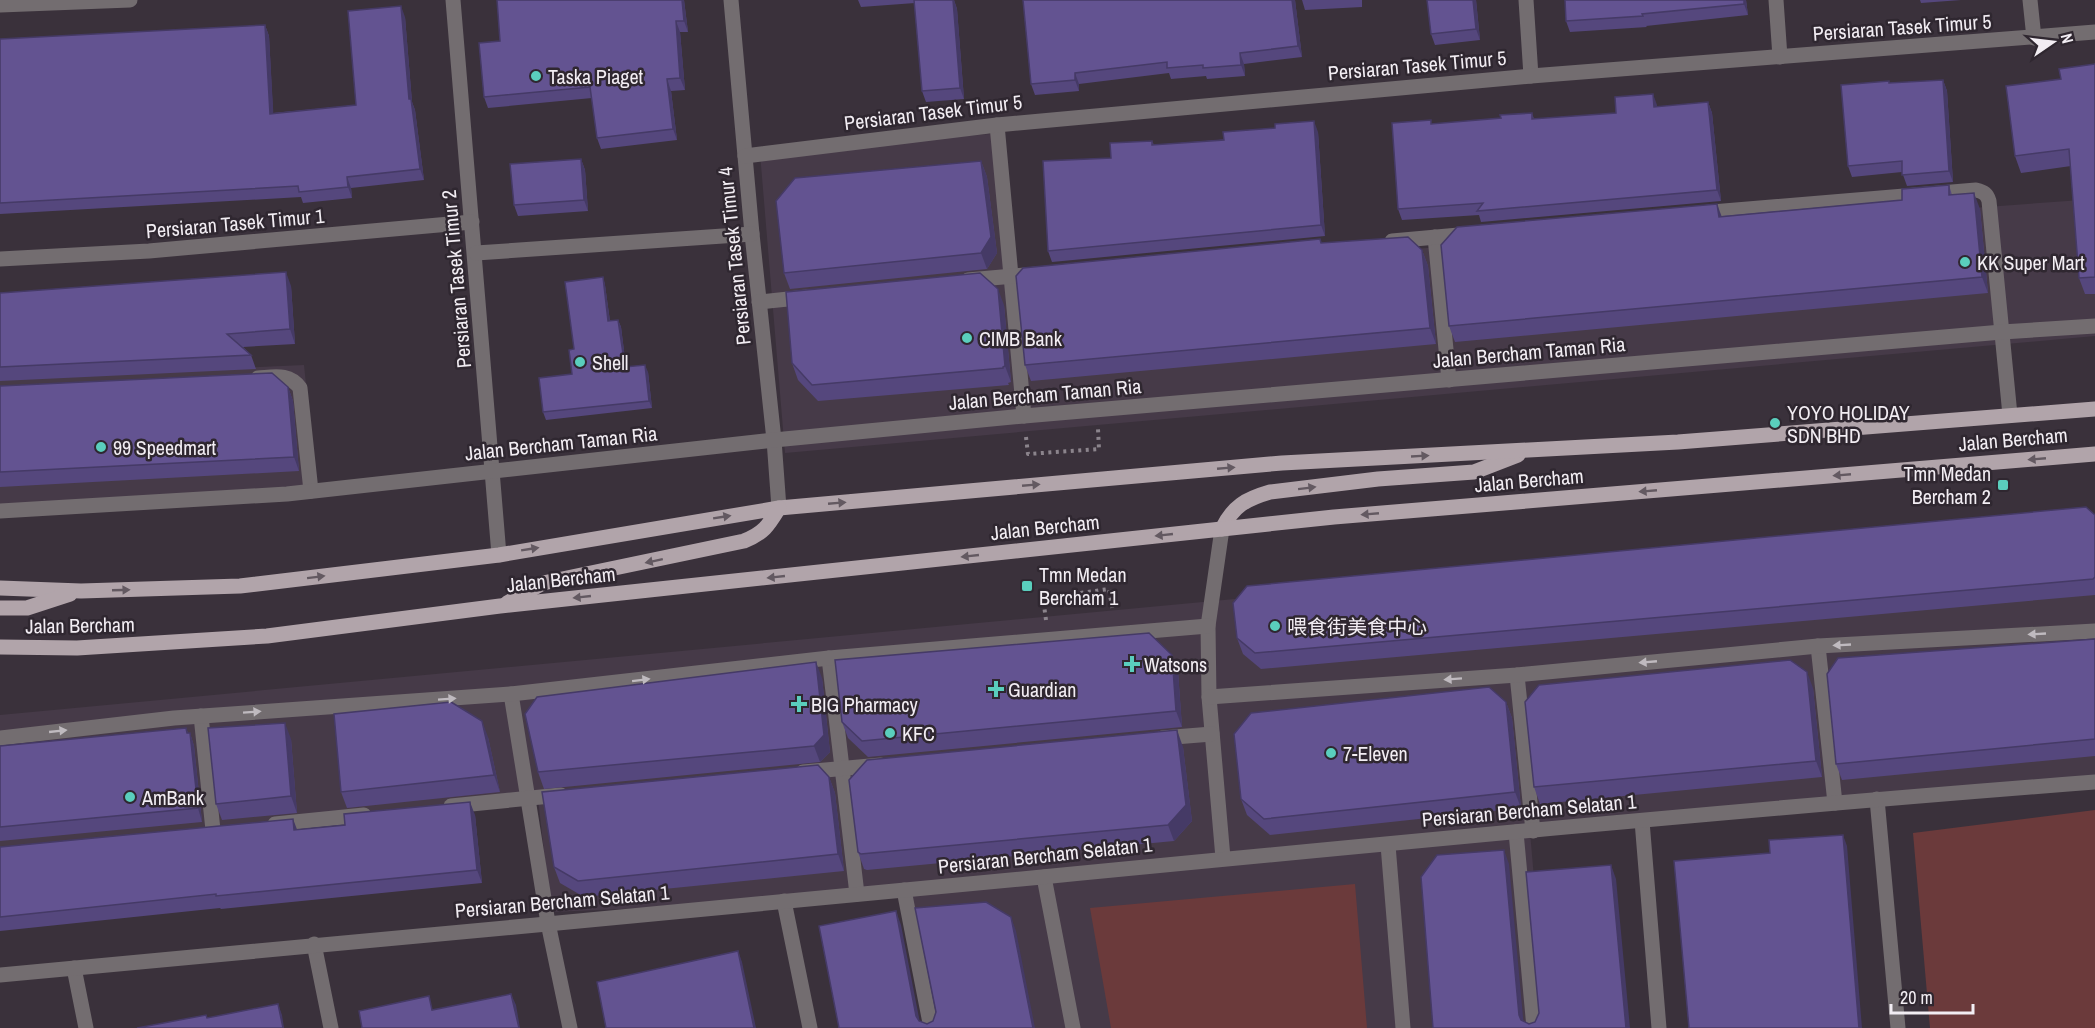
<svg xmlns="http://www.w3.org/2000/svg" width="2095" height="1028" font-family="'Archivo Narrow','Noto Sans SC',sans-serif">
  <rect width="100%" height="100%" fill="#3a313b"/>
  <g fill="#463a48">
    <path d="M1002,133l16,145 1077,-79v137l-1310,117 -25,-300z"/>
    <path d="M304,365l13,126 -317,19v-132z"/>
    <path d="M2095,518v268l-565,46 17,196h-614l-26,-131 -356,15 -13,-113 -538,57v-141z"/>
  </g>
  <g fill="#6b3a3b">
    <path d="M2095,810v218h-165l-17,-195z"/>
    <path d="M1355,884l12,144h-256l-21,-120z"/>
  </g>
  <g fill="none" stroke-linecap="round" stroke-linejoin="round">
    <g stroke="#8b848c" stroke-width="4" stroke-dasharray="3 4.5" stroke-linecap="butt">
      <path d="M1026,437l2,17 71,-5 -1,-20"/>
      <path d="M1046,620l-3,-22 66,-9 4,23"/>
    </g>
    <g stroke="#736d70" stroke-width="15">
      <path d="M453,0l46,555"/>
      <path d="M731,0l21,234 22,206 5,68"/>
      <path d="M1526,0l5,76"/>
      <path d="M1776,0l4,57"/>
      <path d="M2030,0l4,38"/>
      <path d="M0,5l130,-5"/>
      <path d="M997,125l27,291"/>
      <path d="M745,156l252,-31 534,-49 564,-44"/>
      <path d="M1700,213l276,-23c8,2 11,4 13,11l21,214"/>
      <path d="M1435,237l14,143"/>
      <path d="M1392,241l78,-7"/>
      <path d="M476,253l276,-19"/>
      <path d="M0,259l149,-8 323,-29"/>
      <path d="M968,280l69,-6"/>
      <path d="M759,302l48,-5"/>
      <path d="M258,378c16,-1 31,-5 42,10l11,103"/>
      <path d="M0,511l287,-17 487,-54 250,-24 978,-84 93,-6"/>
      <path d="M1222,529l-14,97 1,71 14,161"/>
      <path d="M1818,646l17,157"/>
      <path d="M829,658l28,236"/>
      <path d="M1517,675l16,156"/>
      <path d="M511,694l37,229 22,105"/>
      <path d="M1209,697l308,-22 301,-29 277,-15"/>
      <path d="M201,716l12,114"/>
      <path d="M0,738l174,-20 337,-24 318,-36 379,-32"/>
      <path d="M1162,738l50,-4"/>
      <path d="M803,772l78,-7"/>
      <path d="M1877,799l21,229"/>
      <path d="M451,806l110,-11"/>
      <path d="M1642,821l17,207"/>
      <path d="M275,824l89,-9"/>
      <path d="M1516,832l18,196"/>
      <path d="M1388,845l15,183"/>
      <path d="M1044,877l29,151"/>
      <path d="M904,890l27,138"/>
      <path d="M784,901l26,127"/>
      <path d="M314,944l17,84"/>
      <path d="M74,968l12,60"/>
      <path d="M0,975c347,-33 695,-64 1042,-98 351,-34 702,-68 1053,-95"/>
    </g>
    <g stroke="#b1a4aa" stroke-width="15">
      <path d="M1222,529c11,-23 24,-30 48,-37l108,-13 96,-7 44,-17"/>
      <path d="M0,588l81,3 159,-5 259,-31 280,-47 503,-45 396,-21 417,-33"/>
      <path d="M507,603l36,-20 201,-42c20,-8 24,-15 35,-33"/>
      <path d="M0,608h27l43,-14"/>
      <path d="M0,647l77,1 190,-12 233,-30 834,-89 761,-63"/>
    </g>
  </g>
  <g fill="#55477d">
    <path d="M684,0l4,32h-8l5,58 -14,1 6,49 -76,9 -4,-11 -5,-40 -104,10 -4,-11 16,-56z"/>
    <path d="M858,0h96l3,9 7,90 -38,3 -4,-11 -7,-88 -54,4z"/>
    <path d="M1295,0l7,57 -58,7 1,12 -38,3 -1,-3 -35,3 -2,-6 -90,11v7l-44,4 -4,-11z"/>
    <path d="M1302,0h60v7l-57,3z"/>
    <path d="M1476,0l4,40 -45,5 -4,-11z"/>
    <path d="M1746,0l2,15 -102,11 1,1 -77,5 -4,-11z"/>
    <path d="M1920,0h41l-40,3z"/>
    <path d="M405,17l7,85 3,8 9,70 -73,8 1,10 -49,5 -2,-6 -301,17v-175l265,-14 4,11 4,77 83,-8z"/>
    <path d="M2095,64v230h-10l-6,-16 -8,-112 -50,7 -6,-17 46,-77z"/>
    <path d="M1943,80l4,11 6,91 -46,4 -5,-14 -50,5 -4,-11 41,-83z"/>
    <path d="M1708,102l4,11 9,88 -240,21 -2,-7 -77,5 -4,-11 34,-85 69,-6 31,-5 2,6 82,-6 41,-8v2z"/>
    <path d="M1318,132l7,104 -273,26 -4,-11 63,-93 41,-17 2,4z"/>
    <path d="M581,159l4,11 3,41 -70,5 -4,-11z"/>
    <path d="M981,161l6,16 10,76 -10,16 -197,20 -6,-16z"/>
    <path d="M1949,185l3,10 28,14 8,84 -533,49 -6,-16 273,-110 180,-16z"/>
    <path d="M1322,243l100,7 6,16 8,78 -405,37 -6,-16z"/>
    <path d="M603,277l2,8 5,36 8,-1 3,7 5,40 22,5 4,36 -106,12 -3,-8 29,-38 2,-25z"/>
    <path d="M291,286l4,58 -52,3 8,8 5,14 -256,12v-88z"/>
    <path d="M1004,305l7,77 -3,1 1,2 -191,16 -20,-21 -6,-17z"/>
    <path d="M0,386l288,1 5,14 6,70 -299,16z"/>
    <path d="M2095,515v80l-834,74 -18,-15 -6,-16z"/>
    <path d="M2095,639v117l-253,24 -6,-16z"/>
    <path d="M1178,671l4,56 -314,30 -20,-19 -6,-16z"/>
    <path d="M822,678l8,74 -10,10 -276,27 -6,-17z"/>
    <path d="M1813,688l9,89 -282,27 -6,-17z"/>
    <path d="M1506,702l6,16 9,90 -251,27 -23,-20 -6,-16z"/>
    <path d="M186,728l2,5h2l4,13 8,76 -202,19v-95z"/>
    <path d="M488,737l12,55 -153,16 -6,-16z"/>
    <path d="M291,739l6,74 -75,7 -6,-16z"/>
    <path d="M1183,747l9,74 -18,20 -307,29 -3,-1 -6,-17z"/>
    <path d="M829,777l6,16 9,78 -260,26 -24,-14 -6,-16z"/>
    <path d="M475,815l7,68 -261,26 -1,-1 -220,23v-84l297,-17z"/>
  </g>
  <g fill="#453a66">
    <path d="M682,0h2l4,32 -4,-11z"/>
    <path d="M952,0h2l3,9 7,90 -4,-11z"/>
    <path d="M1292,0h3l7,57 -4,-11z"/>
    <path d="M1473,0h3l4,40 -4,-11z"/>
    <path d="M1744,0h2l2,15 -4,-11z"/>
    <path d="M401,6l4,11 7,85 3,8 9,70 -4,-11 -11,-70z"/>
    <path d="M676,21l4,11 5,58 -5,-12z"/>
    <path d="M265,25l4,11 5,89 -4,-11z"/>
    <path d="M1240,53l4,11 1,12 -4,-11z"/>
    <path d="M1075,73l4,11v7l-4,-11z"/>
    <path d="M667,79l4,12 6,49 -4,-11z"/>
    <path d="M1943,80l4,11 6,91 -4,-11z"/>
    <path d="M1653,94l4,11 1,13 -4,-11z"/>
    <path d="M1708,102l4,11 9,88 -4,-11z"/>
    <path d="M1314,121l4,11 7,104 -4,-11z"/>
    <path d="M581,159l4,11 3,41 -4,-11z"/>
    <path d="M981,161l6,16 10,76 -10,16 -6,-16z"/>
    <path d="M347,177l4,11 1,10 -4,-11z"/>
    <path d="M1974,193l6,16 8,84 -6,-16z"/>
    <path d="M1717,204l6,16 -4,-3z"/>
    <path d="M1422,250l6,16 8,78 -6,-16z"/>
    <path d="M286,272l5,14 4,58 -5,-15z"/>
    <path d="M603,277l2,8 6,44 -3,-8z"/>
    <path d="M998,289l6,16 7,77 -6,-16z"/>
    <path d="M618,320l3,7 6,47 -2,-7z"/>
    <path d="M645,365l3,7 4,36 -3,-7z"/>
    <path d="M288,387l5,14 6,70 -5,-14z"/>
    <path d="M1172,655l6,16 4,56 -6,-16z"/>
    <path d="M816,662l6,16 8,74 -10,10 -6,-16z"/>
    <path d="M1807,672l6,16 9,89 -6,-16z"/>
    <path d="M1506,702l6,16 9,90 -6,-16z"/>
    <path d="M482,721l6,16 12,55 -6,-17z"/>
    <path d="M285,723l6,16 6,74 -6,-17z"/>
    <path d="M186,728l4,10v-5l4,13 8,76 -4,-14z"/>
    <path d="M1177,730l6,17 9,74 -18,20 -6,-16z"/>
    <path d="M829,777l6,16 9,78 -6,-17z"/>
    <path d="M470,802l5,13 7,68 -5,-13z"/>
    <path d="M293,819l5,13 -4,-2z"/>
    <path d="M1843,835l4,11 15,182h-3z"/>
    <path d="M1504,850l5,14 15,164 -5,-13z"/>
    <path d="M1611,865l5,14 14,149h-4z"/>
    <path d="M896,911l5,14 20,103 -5,-12z"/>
    <path d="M1011,917l5,14 19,97h-2z"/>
    <path d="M738,951l4,11 14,66h-2z"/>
    <path d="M511,994l5,11 4,23h-1z"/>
    <path d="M278,1004l4,11 2,13h-1z"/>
  </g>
  <g fill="#635391" stroke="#453a66" stroke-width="1.5">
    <path d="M497,0h185l2,21h-8l4,57 -13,1 6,50 -76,9 -7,-51 -106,10 -5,-54 21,-2z"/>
    <path d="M914,0h39l7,88 -38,3z"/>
    <path d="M1023,0h269l6,46 -58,7 1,12 -38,3v-3l-36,3v-6l-92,11v7l-44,4z"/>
    <path d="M1427,0h46l3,29 -45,5z"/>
    <path d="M1565,0h179v4l-102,10 1,2 -77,5z"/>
    <path d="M401,6l8,93h2l9,70 -73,8 1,10 -49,5 -1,-6 -298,17v-164l265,-14 5,89 86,-9 -8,-94z"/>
    <path d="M2095,64v213l-16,1 -10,-129 -54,7 -9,-70 55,-7 -2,-10z"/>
    <path d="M1943,80l6,91 -47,4v-14l-54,5 -7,-81 48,-4v2z"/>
    <path d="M1653,94l1,13 54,-5 9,88 -240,21 6,-8 -85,6 -6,-86 39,-3v4l70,-6 -1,-3 32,-2v6l84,-6 -1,-16z"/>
    <path d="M1314,121l7,104 -273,26 -5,-90 68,-3 -1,-15 42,-2v4l72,-5 -1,-8 52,-4v-4z"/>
    <path d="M581,159l3,41 -70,5 -4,-41z"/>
    <path d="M981,161l10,76 -10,16 -197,20 -8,-72 19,-23z"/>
    <path d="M1949,185v10l25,-2 8,84 -533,49 -8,-81 16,-18 260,-23 2,13 183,-17v-11z"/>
    <path d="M1408,237l14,13 8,78 -405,37 -9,-89 7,-8 297,-29 1,4z"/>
    <path d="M286,272l4,57 -63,5 24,21 -251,12v-74z"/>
    <path d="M980,273l18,16 7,77 -2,1v1l-191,17 -20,-22 -6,-71z"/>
    <path d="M603,277l5,44 10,-1 7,47 20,-2 4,36 -106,11 -4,-34 33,-4 -3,-24 5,-1 -9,-67z"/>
    <path d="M272,373l16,14 6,70 -294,15v-86z"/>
    <path d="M2086,507l9,8v62l-2,2 -838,74 -18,-15 -4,-35 14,-17z"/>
    <path d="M1149,633l23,22 4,56 -314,30 -20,-19 -7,-62z"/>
    <path d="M2095,639v100l-259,25 -9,-90 11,-16z"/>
    <path d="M1790,660l17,12 9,89 -282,26 -9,-85 14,-17z"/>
    <path d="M816,662l8,73 -10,11 -276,26 -13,-58 12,-17z"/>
    <path d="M1489,687l17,15 9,90 -251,27 -23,-20 -7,-65 17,-21z"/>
    <path d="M451,702l31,19 12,54 -153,17 -7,-78z"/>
    <path d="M285,723l6,73 -75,8 -8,-76z"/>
    <path d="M186,728l1,5h3l8,75 -198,19v-81z"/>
    <path d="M1177,730l9,75 -18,20 -307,29 -3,-2 -9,-72 18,-20z"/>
    <path d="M818,765l11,12 9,77 -260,27 -24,-14 -12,-75z"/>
    <path d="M470,802l7,68 -261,26v-2l-216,23v-70l293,-28 1,11 51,-5 -1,-11z"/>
    <path d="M1843,835l16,193h-170l-15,-167 96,-8 -1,-13z"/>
    <path d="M1504,850l15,165 2,5 8,4 6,-2 4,-9 -13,-141 85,-7 15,163h-193l-12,-151 16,-22z"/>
    <path d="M986,902l25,15 22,111h-194l-20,-102 77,-15 20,105 3,5 8,3 6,-3 3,-9 -21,-104z"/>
    <path d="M738,951l16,77h-148l-9,-46z"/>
    <path d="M511,994l8,34h-157l-3,-17 70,-15 3,14z"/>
    <path d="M278,1004l5,24h-146l69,-13 1,3z"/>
  </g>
  <defs><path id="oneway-solid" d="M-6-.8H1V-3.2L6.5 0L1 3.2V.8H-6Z" transform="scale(1.5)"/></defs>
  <g fill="#635961">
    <use href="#oneway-solid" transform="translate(1420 456) rotate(-3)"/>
    <use href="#oneway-solid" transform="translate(2037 459) rotate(175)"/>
    <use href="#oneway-solid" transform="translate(1226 468) rotate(-5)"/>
    <use href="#oneway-solid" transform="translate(1842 475) rotate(175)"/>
    <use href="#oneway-solid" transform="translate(1031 485) rotate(-5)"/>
    <use href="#oneway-solid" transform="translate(1307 488) rotate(-7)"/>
    <use href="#oneway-solid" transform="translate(1648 491) rotate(175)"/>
    <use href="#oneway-solid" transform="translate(837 503) rotate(-5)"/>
    <use href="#oneway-solid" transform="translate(1370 514) rotate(175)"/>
    <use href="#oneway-solid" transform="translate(722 517) rotate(-9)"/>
    <use href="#oneway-solid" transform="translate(1164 535) rotate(174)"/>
    <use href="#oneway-solid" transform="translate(530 549) rotate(-9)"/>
    <use href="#oneway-solid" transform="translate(970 556) rotate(174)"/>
    <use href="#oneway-solid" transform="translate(654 561) rotate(168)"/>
    <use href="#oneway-solid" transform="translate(316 577) rotate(-7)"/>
    <use href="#oneway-solid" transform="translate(776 577) rotate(174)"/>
    <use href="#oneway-solid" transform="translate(121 590) rotate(-2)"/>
    <use href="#oneway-solid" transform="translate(582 597) rotate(174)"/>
  </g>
  <g fill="#bfbabf">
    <use href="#oneway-solid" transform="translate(2037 634) rotate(177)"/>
    <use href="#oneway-solid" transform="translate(1842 645) rotate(177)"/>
    <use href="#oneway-solid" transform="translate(1648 662) rotate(175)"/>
    <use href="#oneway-solid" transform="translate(1453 679) rotate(176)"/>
    <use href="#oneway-solid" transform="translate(641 680) rotate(-7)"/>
    <use href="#oneway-solid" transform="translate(447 699) rotate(-4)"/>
    <use href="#oneway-solid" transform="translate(252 712) rotate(-4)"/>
    <use href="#oneway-solid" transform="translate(58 731) rotate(-6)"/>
  </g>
  <g fill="#5acebd" stroke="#2f2730" stroke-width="2">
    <circle cx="536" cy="76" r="6"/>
    <circle cx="1965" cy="262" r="6"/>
    <circle cx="967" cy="338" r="6"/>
    <circle cx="580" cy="362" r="6"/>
    <circle cx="1775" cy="423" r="6"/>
    <circle cx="101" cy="447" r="6"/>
    <rect x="1997" y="479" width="12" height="12" rx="3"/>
    <rect x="1021" y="580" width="12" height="12" rx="3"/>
    <circle cx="1275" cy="626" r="6"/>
    <path d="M1129 655h6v6h6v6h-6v6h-6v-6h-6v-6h6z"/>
    <path d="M993 680h6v6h6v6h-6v6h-6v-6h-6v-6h6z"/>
    <path d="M796 695h6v6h6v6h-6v6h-6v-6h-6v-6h6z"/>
    <circle cx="890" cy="733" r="6"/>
    <circle cx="1331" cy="753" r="6"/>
    <circle cx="130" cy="797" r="6"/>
  </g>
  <g text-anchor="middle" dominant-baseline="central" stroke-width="5" stroke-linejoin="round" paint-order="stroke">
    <g font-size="20" fill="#f2edf3" stroke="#2f2730">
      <text transform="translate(1902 27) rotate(-4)">Persiaran Tasek Timur 5</text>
      <text transform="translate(1417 65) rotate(-5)">Persiaran Tasek Timur 5</text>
      <text transform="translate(933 112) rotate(-7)">Persiaran Tasek Timur 5</text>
      <text transform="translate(235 223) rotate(-5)">Persiaran Tasek Timur 1</text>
      <text transform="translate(734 256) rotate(-96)">Persiaran Tasek Timur 4</text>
      <text transform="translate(456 279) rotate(-95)">Persiaran Tasek Timur 2</text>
      <text transform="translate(1529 352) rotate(-5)">Jalan Bercham Taman Ria</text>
      <text transform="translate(1045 394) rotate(-5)">Jalan Bercham Taman Ria</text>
      <text transform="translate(2013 439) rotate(-5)">Jalan Bercham</text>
      <text transform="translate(561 443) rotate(-6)">Jalan Bercham Taman Ria</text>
      <text transform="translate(1529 480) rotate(-5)">Jalan Bercham</text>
      <text transform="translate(1045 527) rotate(-6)">Jalan Bercham</text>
      <text transform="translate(561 579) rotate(-6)">Jalan Bercham</text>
      <text transform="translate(80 625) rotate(-1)">Jalan Bercham</text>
      <text transform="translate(1529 810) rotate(-5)">Persiaran Bercham Selatan 1</text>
      <text transform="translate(1045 855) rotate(-6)">Persiaran Bercham Selatan 1</text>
      <text transform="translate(562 901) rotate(-5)">Persiaran Bercham Selatan 1</text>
    </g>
    <g font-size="20" fill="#f2edf3" stroke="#2f2730" text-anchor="start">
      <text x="548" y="76">Taska Piaget</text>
      <text x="1977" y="262">KK Super Mart</text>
      <text x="979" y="338">CIMB Bank</text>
      <text x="592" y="362">Shell</text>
      <text x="1787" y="412">YOYO HOLIDAY<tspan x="1787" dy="23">SDN BHD</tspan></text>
      <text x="113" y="447">99 Speedmart</text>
      <text x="1991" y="473" text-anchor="end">Tmn Medan<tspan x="1991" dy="23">Bercham 2</tspan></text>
      <text x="1039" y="574">Tmn Medan<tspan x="1039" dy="23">Bercham 1</tspan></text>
      <text x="1287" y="626">喂食街美食中心</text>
      <text x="1144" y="664">Watsons</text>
      <text x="1008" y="689">Guardian</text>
      <text x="811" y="704">BIG Pharmacy</text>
      <text x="902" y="733">KFC</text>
      <text x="1343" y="753">7-Eleven</text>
      <text x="142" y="797">AmBank</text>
    </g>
  </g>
  <g transform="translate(2053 42) rotate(76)" stroke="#2f2730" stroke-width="4.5" paint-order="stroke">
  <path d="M0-4.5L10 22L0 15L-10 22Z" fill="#f2edf3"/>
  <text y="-9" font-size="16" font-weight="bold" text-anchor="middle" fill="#f2edf3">N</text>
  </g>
  <path d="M1891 1004v9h82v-9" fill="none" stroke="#f2edf3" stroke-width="3"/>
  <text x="1900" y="1004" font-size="18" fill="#f2edf3" stroke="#2f2730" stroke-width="4.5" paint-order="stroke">20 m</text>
</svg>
